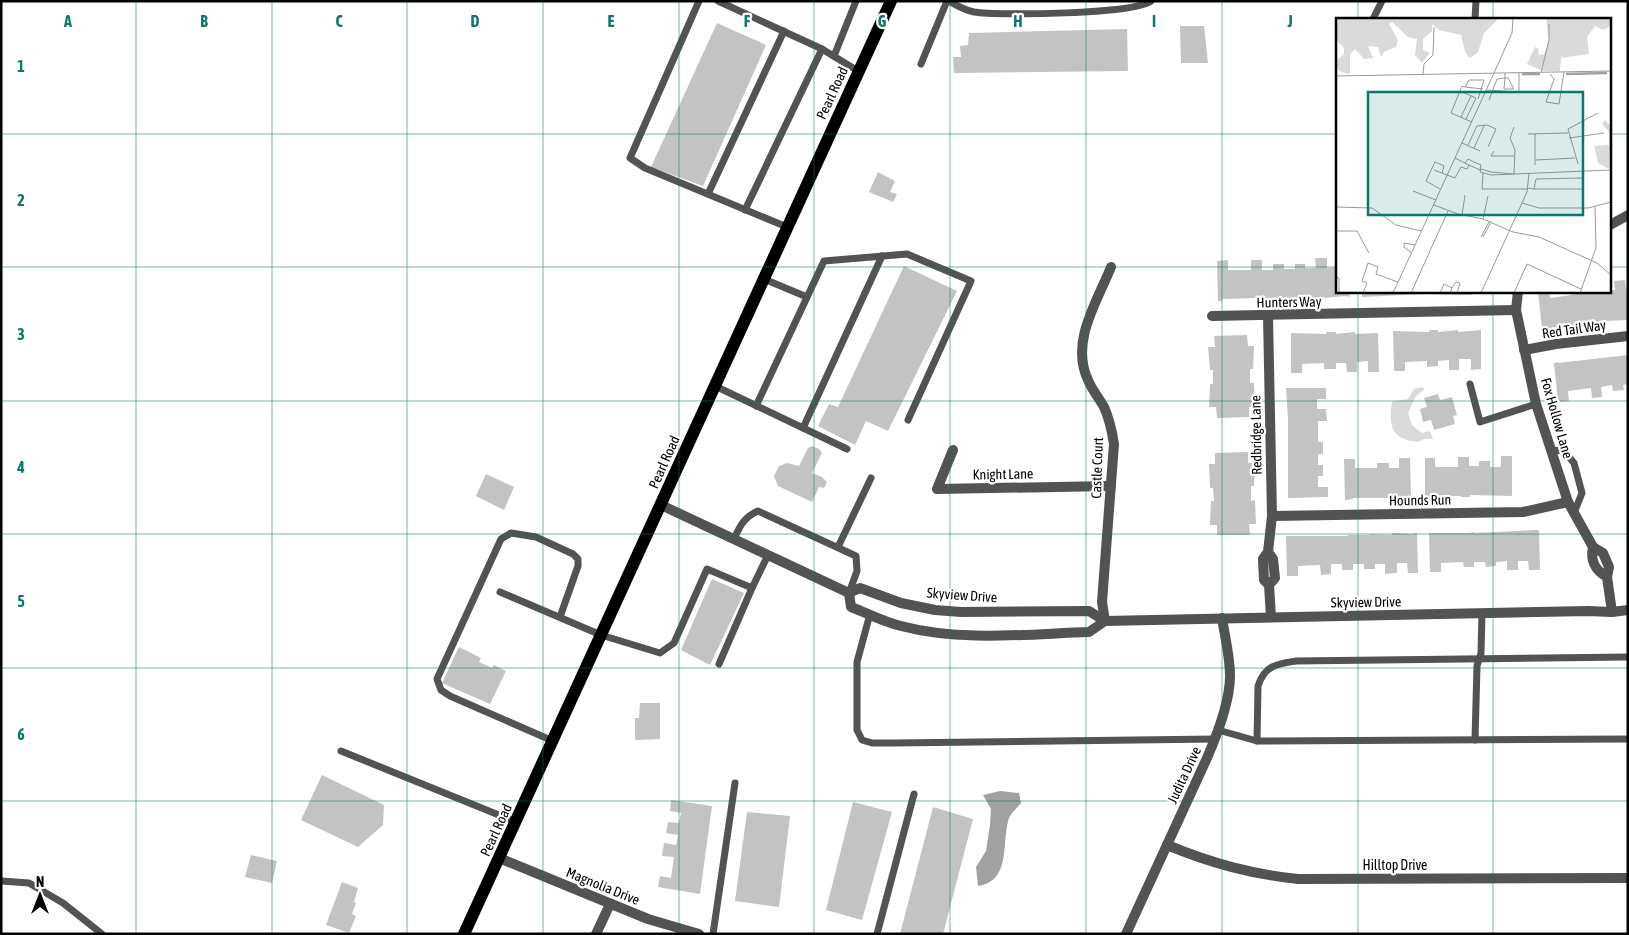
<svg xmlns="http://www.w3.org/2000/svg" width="1629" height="935" font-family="'Asap Condensed',sans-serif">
  <rect width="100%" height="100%" fill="#fff"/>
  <path fill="#dadada" d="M1421,387l4,2 -9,7 -8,17 4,12 10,8 8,-2 3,8h-9l-6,3c-26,-2 -30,-16 -26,-40l16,-3 6,-10z"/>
  <path fill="#a1a1a1" d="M1000,791l19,2 2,10c-4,5 -10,10 -12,15 -8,24 3,63 -31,68l-2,-19 10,-16 4,-26 1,-16 -8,-14z"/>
  <g fill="#c3c3c3">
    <path d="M717,23l49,22 -63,141 -52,-19z"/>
    <path d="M1180,26h24l4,37h-27z"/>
    <path d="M1127,29l1,42 -174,2 -1,-16h8l-1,-11 8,-1 1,-12z"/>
    <path d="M878,172l17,9 -5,11 7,2 -4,8 -24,-10z"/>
    <path d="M1315,258h12v10l11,-1v24h11l1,6 -4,-1 -22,2v-1l-22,2h-21v-1l-22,2v-2l-37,1 1,2h-5l-1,-40 11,-1v10h23v-10h11v10h11v-6h11v5h11v-5h10v4h11z"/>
    <path d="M904,266l53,25 -69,140 -22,-10 -11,24 -37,-19 11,-22 9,3z"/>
    <path d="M1625,280l1,9h2v31l-24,1 -62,8 -4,-38h11l1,7 22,-3v-4h11v3l11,-3h16l5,-1 -1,-9z"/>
    <path d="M1362,291h110v4l-48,-1 -62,3z"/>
    <path d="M1429,330h9v2l20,-2v2l23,-2v39l-10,1v-11h-12v11h-10v-10l-11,1v5l-11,1v-6l-22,1v9h-11l-1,-40 36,1z"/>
    <path d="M1326,332h10v2l19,-2v2l23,-1 1,39h-11v-11l-11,1v10h-10l-1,-9h-10v6h-12v-6l-22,1v9h-11v-40l36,1z"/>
    <path d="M1247,335l1,11h6l-1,23h-3v14h4l1,24h-6v10l-32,1 -1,-11h-7l1,-23h3v-14h-3l-2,-23h7l-1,-11z"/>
    <path d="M1628,355v29l-5,1 1,5 -11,1 -1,-6 -11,2 1,10 -10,1 -1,-10 -23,3 1,10 -11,1 -4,-39 4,-1v1z"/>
    <path d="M1286,388h40v11h-9v10h9l1,12h-9v21h5v12h-5v11h5v11h-5v11h10v10l-40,1v-80z"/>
    <path d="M1438,394l2,6 12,-3 5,18 -4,1 2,8 -21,6 -3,-10 -8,2 -3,-13 7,-2 -3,-9z"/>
    <path d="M812,446l7,3 3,4 -10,20 10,4 5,5 -3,6 -5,-1 -7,15 -34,-16 -4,-10 5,-10 8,-3 12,3 9,-18z"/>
    <path d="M1248,452v11h7l-1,23h-3v15l4,-1 1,24h-7l1,11h-33v-10h-7l1,-24h3l-1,-13h-3l-1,-24h6v-11z"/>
    <path d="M1501,456h11v40l-42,-1v2h-9v-1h-30v1l-6,1v-40h10v9h23v-10h11v9h10v-5h11v6h11z"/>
    <path d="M1399,458h11l1,39 -22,-1v2h-36v1l-8,1 -1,-41h11v9h22v-5h12v5h10z"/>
    <path d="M486,474l28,13 -10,23 -28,-14z"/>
    <path d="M1534,530h5l1,40h-11l-1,-9h-10v9h-11v-9l-11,1v4l-10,1 -1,-5h-11v5h-10l-1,-5 -22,1v9h-11l-1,-39h38l7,-1v1z"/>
    <path d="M1392,533l22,1v-1h3l1,40h-10l-1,-10h-10v10l-12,1v-10h-10v5h-11v-5h-11v6h-11v-6h-11v10l-10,1 -1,-10 -22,1v10h-11l-1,-40h61l2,-1h21v-1l22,1z"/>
    <path d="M712,579l32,14 -34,72 -29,-15z"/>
    <path d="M459,647l22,11 -2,4 13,6 2,-3 12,6 -16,33 -48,-21z"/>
    <path d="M640,703h20v36l-25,1v-22h4z"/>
    <path d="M322,775l62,30 -1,20 -25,22 -57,-27z"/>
    <path d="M671,800l41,6 -12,88 -42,-7 2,-11 11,2 3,-21 -12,-1 2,-13 12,2 2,-10 -12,-2 2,-11 11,1 2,-10 -11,-2z"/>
    <path d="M853,802l39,10 -30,108 -36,-10z"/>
    <path d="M933,807l40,12 -30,115h-43z"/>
    <path d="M747,812l43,4 -11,91 -44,-6z"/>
    <path d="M251,855l26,6 -5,22 -27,-6z"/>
    <path d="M342,882l16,6 -4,14 2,1 -4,11 4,2 -7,17 -23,-8z"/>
  </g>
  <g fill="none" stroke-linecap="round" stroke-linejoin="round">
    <g stroke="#535353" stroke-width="7">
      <path d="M699,1l-69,157 15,10 142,59"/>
      <path d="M718,1l104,48 -77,161"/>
      <path d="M949,1c8,5 16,9 25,11 25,4 161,2 177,-11"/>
      <path d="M1373,19l9,-18"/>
      <path d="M1475,19l1,-18"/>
      <path d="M822,49l36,22"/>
      <path d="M834,56l22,-55"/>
      <path d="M921,64l26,-63"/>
      <path d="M708,194l76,-163"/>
      <path d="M764,279l43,18"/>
      <path d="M1470,384l10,38 56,-18"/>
      <path d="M715,386l132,63"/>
      <path d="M756,406l68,-145 83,-7 64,27 -63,139"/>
      <path d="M803,428l79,-172"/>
      <path d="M1551,450l13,1 10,12 8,30 -8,20"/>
      <path d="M734,539c6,-13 10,-22 24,-28l98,45 1,15 -8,22"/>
      <path d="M838,547l33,-69"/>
      <path d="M500,592l101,43 59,18 14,-10 33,-74 45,19 16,-33"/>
      <path d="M870,614l-13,48v68l5,10 10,3h23l320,-4"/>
      <path d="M719,664l33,-76"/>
      <path d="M1218,730l39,11 371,-2"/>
      <path d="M1475,740l2,-74 4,-13 1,-40"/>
      <path d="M553,741l-103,-45 -9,-6 -4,-11 64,-140 10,-6 25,4 37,17 5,5v7l-18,51"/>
      <path d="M1257,741l1,-55c7,-21 19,-22 38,-25l332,-4"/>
      <path d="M341,751l175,71"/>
      <path d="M1,881l28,2 34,20 39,31"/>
      <path d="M713,934l22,-151"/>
      <path d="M877,934l37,-140"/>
    </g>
    <g stroke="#535353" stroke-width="10">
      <path d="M1610,225l18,-10"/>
      <path d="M1111,267c-14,35 -41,75 -23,113 4,10 11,18 16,27 5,11 8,24 10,37l-12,158 3,19 483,-10 24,1 16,-2"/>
      <path d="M1518,291l-2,19 20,94 32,98 25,45"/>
      <path d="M1212,316l304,-6"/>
      <path d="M1268,316l4,200 -4,36"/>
      <path d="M1524,350l32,-6 72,-8"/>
      <path d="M953,450l-16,39 174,-3"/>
      <path d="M661,505l188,88"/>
      <path d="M1272,516l251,-4 45,-10"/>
      <path d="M1607,577c-12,-7 -17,-16 -14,-30l10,6 6,14 -2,10 5,35"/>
      <path d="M1269,585l6,-7 -2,-19 -5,-7 -5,7 1,21 5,5 2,32"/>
      <path d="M860,588l41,15 34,7 26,2 128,-1 16,10 -16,11c-62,2 -127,10 -188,-6 -17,-4 -34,-13 -50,-19l-2,-14z"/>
      <path d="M1167,845c44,18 83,29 131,34l330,-1"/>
      <path d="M499,858l149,61 51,15"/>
      <path d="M596,934l14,-30"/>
      <path d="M1126,934l81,-176c10,-23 23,-57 23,-82 0,-19 -5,-39 -8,-58"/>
    </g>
    <path stroke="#000" stroke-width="12" d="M464,934l427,-933"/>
  </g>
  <path fill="none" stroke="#0f766e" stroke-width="1" stroke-opacity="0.55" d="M136,1v933M272,1v933M407,1v933M543,1v933M679,1v933M814,1v933M950,1v933M1086,1v933M1222,1v933M1358,1v18M1493,1v18M1,134h1337M1610,134h18M1,267h1337M1610,267h18M1358,291v643M1493,291v643M1,401h1627M1,534h1627M1,668h1627M1,801h1627"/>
  <g text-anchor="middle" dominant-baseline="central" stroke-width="4.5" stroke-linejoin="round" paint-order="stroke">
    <g font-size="14" fill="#000" stroke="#fff">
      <text transform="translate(832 93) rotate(-65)">Pearl Road</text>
      <text transform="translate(1289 302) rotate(-1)">Hunters Way</text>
      <text transform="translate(1574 329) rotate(-8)">Red Tail Way</text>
      <text transform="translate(1557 418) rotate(74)">Fox Hollow Lane</text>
      <text transform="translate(1256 435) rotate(-91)">Redbridge Lane</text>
      <text transform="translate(664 462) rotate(-66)">Pearl Road</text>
      <text transform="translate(1097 468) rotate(-88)">Castle Court</text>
      <text transform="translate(1003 474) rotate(-1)">Knight Lane</text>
      <text transform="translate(1420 500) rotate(-1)">Hounds Run</text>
      <text transform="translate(962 595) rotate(4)">Skyview Drive</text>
      <text transform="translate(1366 602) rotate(-1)">Skyview Drive</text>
      <text transform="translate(1184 775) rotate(-65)">Judita Drive</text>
      <text transform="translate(496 830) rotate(-65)">Pearl Road</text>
      <text x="1395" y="865">Hilltop Drive</text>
      <text transform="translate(603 886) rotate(22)">Magnolia Drive</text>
    </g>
  </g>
  <g transform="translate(1336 18)">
    <rect width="275" height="275" fill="#fff"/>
    <path d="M0,0h163l-15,15 -6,19 -8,6 -5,-6 -4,-17 -22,-5 -7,-6v7l-9,8v11l7,3 -8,10 -7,-8 2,-16 -9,-2 -16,-15 -3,2 9,16 -2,7 -12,5 -3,5 -3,-10 -10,-1 5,12 -9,1 -9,-10 -5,5v19l-2,1 -9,-3 -3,-6v-4l8,-7v-6l-8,-8zM210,0h65v8l-8,4 -8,-4 -8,11 2,17 -28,4 -1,13h-17l-16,-7 8,-17 4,2 -1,5 6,1 5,-16zM269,102l6,6 -2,43 -11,-6 -4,-17 15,-1v-13l-7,-8z" fill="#dadada"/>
    <path fill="none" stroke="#a1a1a1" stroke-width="2.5" d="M186,56h18M230,56l41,-1"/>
    <path fill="none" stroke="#999" stroke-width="1" d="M205,55l8,-33v-16M87,56l1,-10 9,-9 1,-28M214,56l4,5 -8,23 13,2 5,-32M0,58l275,-5M129,69l18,2M150,72l33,2v-19M124,73l16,7 -10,21M153,82l8,-21 8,-1h3l6,11h-10l1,-11v-5M125,99l10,-21M136,104l-21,-9 11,-27 3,1 4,-7h15l-6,19M178,109l-4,11 5,12 -1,24 97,-4M192,116l40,-1M199,116v31M233,120l35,-5M126,125l18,8M132,127l9,-19 10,-1 9,4 -8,18M138,130l10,-22M158,133l-3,5h23M119,140l14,7 11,5 1,-5 -7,-3 -6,-3 -3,4M200,142l39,-2M242,146l-10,-35 30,-16M145,151l10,3 23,2 -23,1 -11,-3zM98,152l21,8 6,-11 6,2 2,-4M147,155l-1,16h46M192,170l6,1h49v-11l-47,1 -2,10M104,171l-14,-8 9,-19 9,4 -2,7M77,173l23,9M186,185l17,5h49l23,-6M98,187l24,9 25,5 30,13 26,5 58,26 14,12M0,189l36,1 24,17 25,6M126,197l3,-20M147,201l5,-23M0,213h21l12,22M145,219l8,-15M147,219l8,-15M76,235l-8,-6v-4l11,2M0,259l3,1v15M116,270l4,-6 4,1 -3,10M27,275l4,-10 -5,-2 6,-18 10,4 -2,7 22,8M57,275l101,-220 18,-40 1,-15M75,275l37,-82M104,275l4,-9 8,4 -2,5M145,275l46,-101 2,-19M178,275l13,-29 54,25M244,275l16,-45 -1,-41"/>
    <path fill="#0f766e" fill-opacity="0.15" stroke="#0f766e" stroke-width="2.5" d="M32,74h215v123h-215z"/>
    <rect width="275" height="275" fill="none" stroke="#000" stroke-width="2.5"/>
  </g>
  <g font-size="16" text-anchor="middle" font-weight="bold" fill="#0f766e" stroke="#fff" stroke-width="4.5" stroke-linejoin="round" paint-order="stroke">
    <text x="68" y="27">A</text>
    <text x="204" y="27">B</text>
    <text x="339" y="27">C</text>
    <text x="475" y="27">D</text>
    <text x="611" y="27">E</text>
    <text x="747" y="27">F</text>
    <text x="882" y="27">G</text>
    <text x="1018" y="27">H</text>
    <text x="1154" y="27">I</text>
    <text x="1290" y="27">J</text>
    <text x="21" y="72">1</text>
    <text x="21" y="206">2</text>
    <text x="21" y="340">3</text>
    <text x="21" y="473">4</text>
    <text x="21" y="607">5</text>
    <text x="21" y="740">6</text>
  </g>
  <rect width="1629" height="935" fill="none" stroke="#000000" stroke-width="5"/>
  <g transform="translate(40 895)" stroke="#ffffff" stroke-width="4" paint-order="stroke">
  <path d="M0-4L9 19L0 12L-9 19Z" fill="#000000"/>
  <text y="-8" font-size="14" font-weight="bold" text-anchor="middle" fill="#000000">N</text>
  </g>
</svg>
